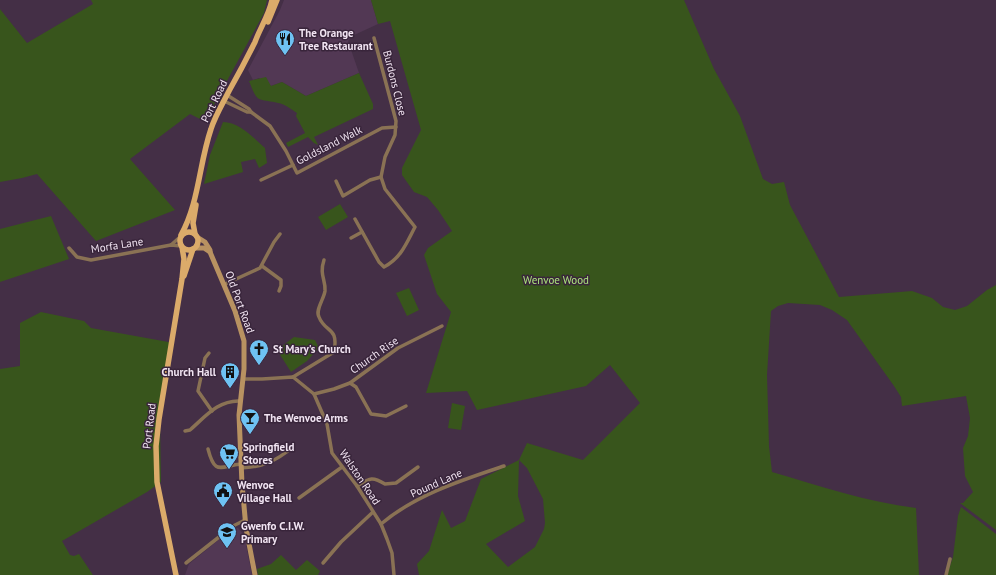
<svg xmlns="http://www.w3.org/2000/svg" width="996" height="575" font-family="'PT Sans',sans-serif">
  <rect width="100%" height="100%" fill="#442f46"/>
  <g fill="#523854">
    <path d="M284,0h87l7,24 -26,12 -4,5 11,32 -53,23 -24,-14 -11,4 -12,-8 -6,2 -5,-10 32,-60z"/>
    <path d="M238,528l6,7 8,40h-67l4,-11 43,-35z"/>
  </g>
  <g fill="#38551c" fill-rule="evenodd">
    <path d="M91,0h176l-3,13 -54,99 -4,10 -16,-8 -60,45 45,51 -79,31 -59,-67 -15,4 -22,4v-173l27,34 66,-39z"/>
    <path d="M371,0h313l30,69 26,47 23,63 9,5 12,-2 6,23 49,92 73,-6 20,7 11,9 12,3 12,-4 20,-16 9,-5v245l-36,-27h3l10,-11 -8,-16 -2,-28 5,-12 2,-18 -4,-22 -64,10 -1,-9 -7,-11 -47,-66 -15,-10 -12,-5 -32,-2 -10,3 -7,5 -4,64 2,71 3,26c48,14 95,30 144,36l3,67h-500l-2,-11 12,-13 13,-41 9,18 14,-7 16,-42 38,-19 8,-17 56,17 57,-57 -30,-38 -24,21 -109,24 -10,-19 -41,2 25,-81 -14,-18 -13,-39 4,-7 24,-17 -14,-21 -11,-13 -13,-5 -12,-17v-7l19,-38 -31,-109 -12,3zM519,460l8,8 16,31 2,24 -1,6 -9,18 -27,20 -22,-23 39,-23 -7,-25z"/>
    <path d="M359,73l14,31v5l-59,28 4,8 -4,-2 -6,-6 -20,10 -2,-4 19,-10 -9,-17 1,-3c-5,-3 -12,-9 -19,-10 -21,-5 -20,1 -29,-22l17,-4 5,9 11,-4 24,14z"/>
    <path d="M223,122c16,0 31,16 42,26l2,15 -8,5 -4,-9 -14,3 2,10 -39,12 6,-29z"/>
    <path d="M340,204l8,13 -22,13 -8,-13z"/>
    <path d="M51,216l18,43 -69,23v-53z"/>
    <path d="M409,288l10,22 -12,6 -11,-23z"/>
    <path d="M41,312l43,9 7,7 83,15 -14,79 1,60 -14,10 -85,49 8,14 4,1 5,-2 14,21h-93v-206l20,-3v-43z"/>
    <path d="M294,337l21,3 4,8 -12,13 -16,11 -14,-22z"/>
    <path d="M452,403l13,3 -4,24 -13,-2z"/>
    <path d="M961,507l35,27v41h-49l6,-18 5,-41z"/>
    <path d="M281,555l15,15 11,-10 13,11 -2,4h-60l-1,-6 14,-5z"/>
  </g>
  <g fill="none" stroke-linecap="round" stroke-linejoin="round">
    <g stroke="#8a7254" stroke-width="3.5">
      <path d="M227,95l22,14 2,3"/>
      <path d="M224,101l23,11h4l19,14 16,25 11,22 85,-45 14,-1"/>
      <path d="M261,180l32,-15"/>
      <path d="M336,181l7,15 27,-16 11,-3"/>
      <path d="M355,219l24,43 5,5c17,-9 22,-23 31,-40l-30,-38 -4,-12 4,-20 10,-22 1,-14 -22,-83"/>
      <path d="M351,238l11,-6"/>
      <path d="M171,245l9,-8"/>
      <path d="M69,248l8,9 14,3 80,-15 10,1"/>
      <path d="M262,266l19,14v6l-2,5"/>
      <path d="M225,284l35,-16 14,-26 6,-8"/>
      <path d="M209,353l-4,5 -7,33 14,20"/>
      <path d="M293,377l41,-25c5,-26 -9,-19 -15,-35 -4,-7 5,-18 6,-26 1,-11 -6,-16 -1,-31"/>
      <path d="M243,379h19l31,-2 21,17 13,30 5,29 25,33 24,38 6,15 5,14 2,22"/>
      <path d="M350,383l6,4 15,27 15,2 20,-10"/>
      <path d="M314,394l20,-5 16,-6 48,-35 44,-22"/>
      <path d="M185,431l5,-1c15,-13 28,-30 50,-29"/>
      <path d="M208,449c7,27 12,17 33,15"/>
      <path d="M241,468c22,-1 35,-7 52,-21"/>
      <path d="M357,486c13,-8 15,-10 28,-2l11,-1 22,-16"/>
      <path d="M299,498l43,-31"/>
      <path d="M381,524c34,-29 81,-44 123,-58"/>
      <path d="M186,563l47,-37 12,-6"/>
      <path d="M323,563l18,-21 32,-30"/>
      <path d="M946,575l4,-16"/>
    </g>
    <g stroke="#b89261" stroke-width="5">
      <path d="M197,237l8,5 5,8v2l25,59 9,30v28l-5,46 3,69 4,44 9,47"/>
      <path d="M195,248h9l6,4"/>
    </g>
    <g stroke="#dbab6a" stroke-width="5.5">
      <path d="M268,22l9,-22"/>
      <circle cx="189" cy="241" r="9"/>
      <path d="M195,234l-2,-11 3,-18"/>
      <path d="M181,235c18,-32 18,-71 30,-106 4,-13 12,-26 18,-38 9,-16 18,-33 26,-49 5,-14 14,-27 17,-42"/>
      <path d="M184,276l9,-27"/>
      <path d="M176,575l-19,-93 -1,-36 3,-27 23,-140 2,-20 -2,-12"/>
    </g>
  </g>
  <defs>
    <g id="restaurant-pin" transform="scale(1)"><path d="M0 17L-7.5 6A9.5 9.5 0 1 1 7.5 6Z" fill="#6ec2f3" stroke="#39253b"/><path d="M-5-6h1v4h1v-4h1v4h1v-4h1v5L-1.5 .5V6h-2V.5L-5-1ZM5-6V6H3V1.5H1.5Q1.5-4 5-6Z" fill="#111"/></g>
    <g id="church-pin" transform="scale(1)"><path d="M0 17L-7.5 6A9.5 9.5 0 1 1 7.5 6Z" fill="#6ec2f3" stroke="#39253b"/><path d="M-1.2-6h2.4v3.5h3.3v2.4h-3.3V6h-2.4V-.1h-3.3v-2.4h3.3Z" fill="#111"/></g>
    <g id="building-pin" transform="scale(1)"><path d="M0 17L-7.5 6A9.5 9.5 0 1 1 7.5 6Z" fill="#6ec2f3" stroke="#39253b"/><path d="M-4-6H4V6H1V3H-1V6H-4ZM-2.5-4.3h1.7v1.8h-1.7ZM.8-4.3h1.7v1.8H.8ZM-2.5-1h1.7V.8h-1.7ZM.8-1h1.7V.8H.8Z" fill="#111"/></g>
    <g id="bar-pin" transform="scale(1)"><path d="M0 17L-7.5 6A9.5 9.5 0 1 1 7.5 6Z" fill="#6ec2f3" stroke="#39253b"/><path d="M-6-5H6L.8 .8V4.5H3.5V6h-7V4.5H-.8V.8Z" fill="#111"/></g>
    <g id="supermarket-pin" transform="scale(1)"><path d="M0 17L-7.5 6A9.5 9.5 0 1 1 7.5 6Z" fill="#6ec2f3" stroke="#39253b"/><path d="M-6-5.5h2.5l.6 2H6L4.5 2H-2.5L-4.4-4H-6ZM-1.5 3.2a1.3 1.3 0 1 0 .1 0ZM3 3.2a1.3 1.3 0 1 0 .1 0Z" fill="#111"/></g>
    <g id="civic-pin" transform="scale(1)"><path d="M0 17L-7.5 6A9.5 9.5 0 1 1 7.5 6Z" fill="#6ec2f3" stroke="#39253b"/><path d="M-.6-6.5H3V-4.5H.6V-3L4-1V1h2V6H-6V1h2V-1L-.6-3ZM-1.2 2.5V6h2.4V2.5Z" fill="#111"/></g>
    <g id="school-pin" transform="scale(1)"><path d="M0 17L-7.5 6A9.5 9.5 0 1 1 7.5 6Z" fill="#6ec2f3" stroke="#39253b"/><path d="M0-5L7-2L0 1L-7-2ZM-4 1L0 2.5L4 1V4Q0 6-4 4Z" fill="#111"/></g>
  </defs>
  <g fill-rule="evenodd">
    <use href="#restaurant-pin" x="285" y="39"/>
    <use href="#church-pin" x="259" y="349"/>
    <use href="#building-pin" x="230" y="372"/>
    <use href="#bar-pin" x="250" y="418"/>
    <use href="#supermarket-pin" x="229" y="453"/>
    <use href="#civic-pin" x="223" y="491"/>
    <use href="#school-pin" x="227" y="532"/>
  </g>
  <g text-anchor="middle" dominant-baseline="central" stroke-width="3" stroke-linejoin="round" paint-order="stroke">
    <g font-size="11" font-weight="bold" fill="#f1e4f2" stroke="#39253b" text-anchor="start">
      <text x="299" y="33">The Orange<tspan x="299" dy="13">Tree Restaurant</tspan></text>
      <text x="273" y="349">St Mary's Church</text>
      <text x="216" y="372" text-anchor="end">Church Hall</text>
      <text x="264" y="418">The Wenvoe Arms</text>
      <text x="243" y="447">Springfield<tspan x="243" dy="13">Stores</tspan></text>
      <text x="237" y="485">Wenvoe<tspan x="237" dy="13">Village Hall</tspan></text>
      <text x="241" y="526">Gwenfo C.I.W.<tspan x="241" dy="13">Primary</tspan></text>
    </g>
    <g font-size="11" fill="#f1e4f2" stroke="#39253b">
      <text transform="translate(395 83) rotate(76)">Burdons Close</text>
      <text transform="translate(214 101) rotate(-64)">Port Road</text>
      <text transform="translate(329 145) rotate(-27)">Goldsland Walk</text>
      <text transform="translate(117 245) rotate(-9)">Morfa Lane</text>
      <text transform="translate(240 302) rotate(70)">Old Port Road</text>
      <text transform="translate(374 355) rotate(-35)">Church Rise</text>
      <text transform="translate(149 426) rotate(-83)">Port Road</text>
      <text transform="translate(360 477) rotate(56)">Walston Road</text>
      <text transform="translate(436 483) rotate(-24)">Pound Lane</text>
    </g>
    <g font-size="11" fill="#ade67d" stroke="#39253b">
      <text x="556" y="280">Wenvoe Wood</text>
    </g>
  </g>
</svg>
